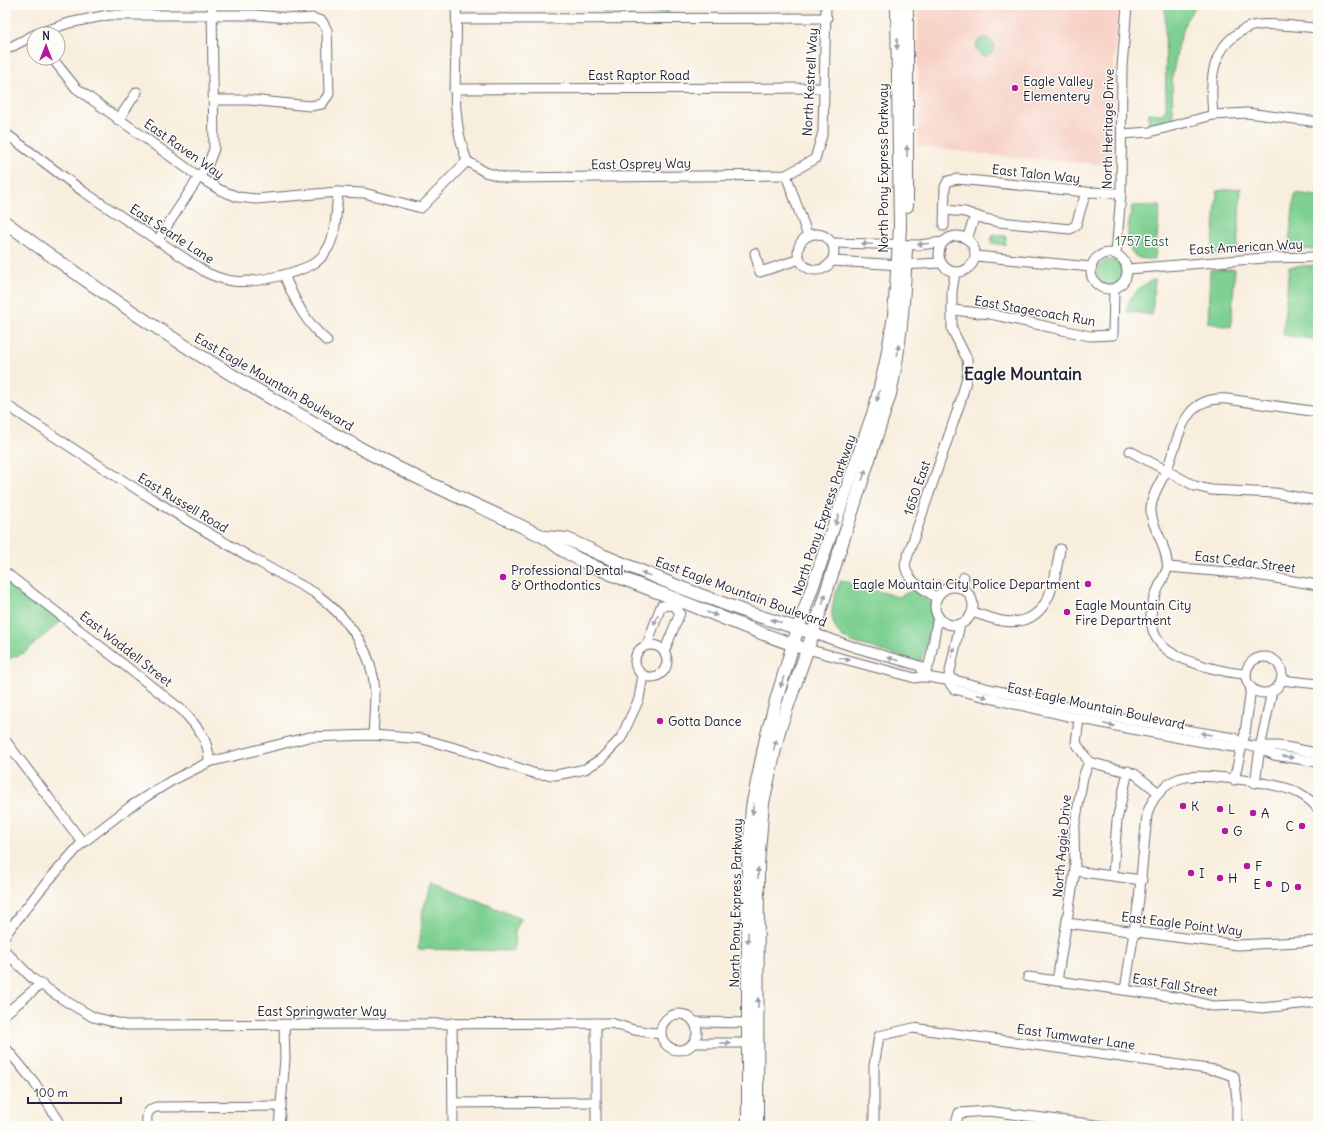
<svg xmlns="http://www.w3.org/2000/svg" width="1323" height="1131" font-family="Delius,sans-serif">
  <rect width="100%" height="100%" fill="#fdfcf7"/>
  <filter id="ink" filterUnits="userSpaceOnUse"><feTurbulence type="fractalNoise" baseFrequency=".025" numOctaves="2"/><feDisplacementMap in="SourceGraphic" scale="8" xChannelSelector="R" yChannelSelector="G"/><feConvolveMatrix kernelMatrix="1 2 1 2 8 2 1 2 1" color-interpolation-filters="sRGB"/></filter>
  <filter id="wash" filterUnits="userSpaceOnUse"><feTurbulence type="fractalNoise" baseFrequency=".012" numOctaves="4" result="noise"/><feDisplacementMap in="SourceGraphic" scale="16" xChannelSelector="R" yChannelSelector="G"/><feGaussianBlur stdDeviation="0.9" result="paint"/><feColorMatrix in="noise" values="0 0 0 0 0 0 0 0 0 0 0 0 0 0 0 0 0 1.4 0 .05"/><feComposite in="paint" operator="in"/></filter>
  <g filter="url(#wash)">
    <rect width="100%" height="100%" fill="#f8eedd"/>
    <path fill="#f7d1c6" d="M918,5h201l-5,51 -2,64 1,45 -98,-7 -97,-12z"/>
    <g fill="#7dd091" stroke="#507966">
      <path d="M603,5h66v8l-66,1z"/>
      <path d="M1165,5h32l-11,15 -9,31 -5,27 1,41 -25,7 1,-13 13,1 4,-5z"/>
      <circle cx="985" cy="47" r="9"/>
      <path d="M1241,188l-4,65 -25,2 5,-64z"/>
      <path d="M1295,193l23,3v53l-30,1z"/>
      <path d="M1160,205l-5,54c-5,0 -12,0 -16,-1 -18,-8 -9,-38 -7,-52z"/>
      <path d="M992,234l14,2 -1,9 -14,-2z"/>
      <circle cx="1110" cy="273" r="13"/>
      <path d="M1318,265l-5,74 -30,-4 6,-68z"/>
      <path d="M1235,269l-4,58 -23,-4 2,-53z"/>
      <path d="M1153,280h2l-3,35 -26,-4c3,-15 13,-25 27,-31z"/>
      <path d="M5,578l56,43 -37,32 -19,7z"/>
      <path d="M841,580l57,17 15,-7 18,13 3,18 -14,42c-16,-5 -31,-10 -47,-15 -7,-2 -16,-4 -23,-7 -26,-13 -19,-40 -9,-61z"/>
      <path d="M434,882l87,37 -6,12 -1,20 -96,-2 5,-40z"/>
    </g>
  </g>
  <g filter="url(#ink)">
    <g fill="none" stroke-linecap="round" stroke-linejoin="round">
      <g stroke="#6d6974" stroke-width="11">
        <g id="minor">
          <path d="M456,5c3,54 -9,104 11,156"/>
          <path d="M457,19l370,-1"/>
          <path d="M36,34l33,-11 39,-8h147l45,4 12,-1 10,3 5,9 2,64 -7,10 -12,2 -60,-6h-36"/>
          <path d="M5,50l29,-15"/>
          <path d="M52,58l24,30 123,89 21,13 18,7 18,2 82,-7 26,1 57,15 46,-47"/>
          <path d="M454,89l369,-1"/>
          <path d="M1213,115c-3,-31 -3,-62 24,-81 5,-4 13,-8 20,-9 19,-2 41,2 61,3"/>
          <path d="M118,120l19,-28"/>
          <path d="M5,133l79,59 123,81c9,4 17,7 26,8 19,3 67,-8 83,-19 4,-3 9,-9 12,-14 9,-16 8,-38 10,-56"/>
          <path d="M1122,134l28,-2 63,-17 34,-2 71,9"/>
          <path d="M467,161l18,11 21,6 280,-3 29,-16 8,-27 3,-127"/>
          <path d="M786,175l22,61"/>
          <path d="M945,210l20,2 20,7 14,3 71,7 6,-4 10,-33"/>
          <path d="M944,226l1,-39 3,-6 10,-2 128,13 35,1"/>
          <circle cx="816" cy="252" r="18"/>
          <circle cx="957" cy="254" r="18"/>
          <path d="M967,239l8,-23"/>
          <path d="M157,241l52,-79 5,-13 -2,-144"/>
          <path d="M832,243l87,2 24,-3"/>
          <circle cx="1109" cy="271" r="18"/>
          <path d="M755,253l5,19 40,-13"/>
          <path d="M1116,254l5,-61 1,-126 5,-62"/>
          <path d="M976,256l115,11"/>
          <path d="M832,261l70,4 38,-2"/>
          <path d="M1128,269l137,-11 53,-1"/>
          <path d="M284,275c11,26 21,47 43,66"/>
          <path d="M952,310l38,4 100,22 23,-1 1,-46"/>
          <path d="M5,404c101,67 203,132 310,189 32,24 58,57 60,99 0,14 -1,28 -2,43"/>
          <path d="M1130,451l65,35 16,4 64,3 43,8"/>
          <path d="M1168,567l82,7 68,11"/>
          <path d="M5,572l177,138c14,15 28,31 27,52"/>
          <path d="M960,587l4,-10"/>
          <circle cx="954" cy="606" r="19"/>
          <path d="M937,598c-13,-9 -31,-17 -32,-34l56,-164 7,-27 -1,-14 -15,-30v-38l3,-18"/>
          <path d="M972,612c10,3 20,7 30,9 47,7 52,-37 58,-72"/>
          <path d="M813,633l44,15 63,18 5,9"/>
          <path d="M647,645l14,-39 13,-1"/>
          <circle cx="651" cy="661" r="16"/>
          <path d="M807,649l108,29c16,-4 24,4 39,2 93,24 186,43 280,58 15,12 25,7 43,8 13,1 27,5 41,7"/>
          <path d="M664,652l16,-39 -6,-8"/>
          <circle cx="1264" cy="675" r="18"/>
          <path d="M1246,674c-12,0 -27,-4 -39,-7 -27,-8 -56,-17 -56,-51 0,-19 11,-33 17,-49 -1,-8 -3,-16 -6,-24 -4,-11 -12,-22 -11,-35 1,-14 9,-24 15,-37 14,-31 14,-75 61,-72l91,13"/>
          <path d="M925,675l5,-14 8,-45"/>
          <path d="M1281,680l37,4"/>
          <path d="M948,681l6,8c92,24 185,43 279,58l9,-3"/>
          <path d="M948,681l12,-57"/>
          <path d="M1079,719l-3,24 13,19 46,12 24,19"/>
          <path d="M5,740l78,103"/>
          <path d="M1260,748l14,7 44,7"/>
          <path d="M1234,780l11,-47 6,-45"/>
          <path d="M1255,783l5,-35 12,-57"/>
          <path d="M1075,871l67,9"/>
          <path d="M1113,875l4,-55 11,-49"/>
          <path d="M1067,923l171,22 80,-4"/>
          <path d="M5,935l36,-46 39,-44 51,-39 40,-25 38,-19 100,-25 64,-2 50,4 57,16 56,19 20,1 20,-4 9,-2 16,-10 20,-21 18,-39 4,-24"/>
          <path d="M5,951l28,28 31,21 29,17 33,8 485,-2 23,7 27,4"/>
          <path d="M1028,977l154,21 30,8 27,-1 23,3 56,-6"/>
          <path d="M1057,981l18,-110 -1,-41 9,-53 6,-15"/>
          <path d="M1125,990l14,-91 8,-84c4,-16 16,-30 31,-36 20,-8 98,4 119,13 8,4 15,9 21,17"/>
          <path d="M5,1014l36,-30"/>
          <circle cx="679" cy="1032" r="18"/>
          <path d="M694,1022l60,1"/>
          <path d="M452,1023l1,103"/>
          <path d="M693,1043h61"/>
          <path d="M5,1047l29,35 28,44"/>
          <path d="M453,1103l143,-1"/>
          <path d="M148,1126c-3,-9 -1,-17 9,-19l124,-1"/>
          <path d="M279,1126l6,-67 -1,-35"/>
          <path d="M596,1126v-103"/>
          <path d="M874,1126v-60l5,-30 34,-8 302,42 19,6 3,23v27"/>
          <path d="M955,1126l4,-13 30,-2 115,15"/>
        </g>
      </g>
      <g stroke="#6d6974" stroke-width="14">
        <g id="major">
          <path d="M907,5v201"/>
          <path d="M5,222c120,90 248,170 381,240 51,26 104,49 156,74 8,4 15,11 22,15 34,20 73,33 109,47 42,16 84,35 127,49"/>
          <path d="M545,537l22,2 35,16 80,33 67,25 57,18"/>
          <path d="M748,1126v-256l4,-63 14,-69 11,-41 21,-69 77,-220 11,-46 8,-46 6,-88 -3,-223"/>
          <path d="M757,1126l1,-262 5,-61 16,-72 34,-98 77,-239c11,-49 14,-96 16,-146"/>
        </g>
      </g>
      <use href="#minor" stroke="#fff" stroke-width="9"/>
      <use href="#major" stroke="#fff" stroke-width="12"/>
    </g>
    <defs><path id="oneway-solid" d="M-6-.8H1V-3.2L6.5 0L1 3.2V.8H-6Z"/></defs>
    <g fill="#9c9ca7">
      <use href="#oneway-solid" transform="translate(897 44) rotate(90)"/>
      <use href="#oneway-solid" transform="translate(907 151) rotate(-91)"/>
      <use href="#oneway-solid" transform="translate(867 244) rotate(-178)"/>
      <use href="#oneway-solid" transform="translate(923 244) rotate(175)"/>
      <use href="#oneway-solid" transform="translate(898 350) rotate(-83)"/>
      <use href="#oneway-solid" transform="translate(878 396) rotate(104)"/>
      <use href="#oneway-solid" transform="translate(864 475) rotate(-72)"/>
      <use href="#oneway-solid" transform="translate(837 520) rotate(109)"/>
      <use href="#oneway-solid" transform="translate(646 574) rotate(-159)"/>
      <use href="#oneway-solid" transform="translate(824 599) rotate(-73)"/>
      <use href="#oneway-solid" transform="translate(712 614) rotate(20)"/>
      <use href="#oneway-solid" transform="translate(656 620) rotate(110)"/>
      <use href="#oneway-solid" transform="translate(776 621) rotate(-164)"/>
      <use href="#oneway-solid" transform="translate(953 652) rotate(-77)"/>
      <use href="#oneway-solid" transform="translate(845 659) rotate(13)"/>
      <use href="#oneway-solid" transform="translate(893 659) rotate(-164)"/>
      <use href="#oneway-solid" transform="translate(782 682) rotate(107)"/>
      <use href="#oneway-solid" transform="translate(982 696) rotate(14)"/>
      <use href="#oneway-solid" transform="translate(1109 725) rotate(12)"/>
      <use href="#oneway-solid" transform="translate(1206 734) rotate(-171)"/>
      <use href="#oneway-solid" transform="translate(775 745) rotate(-74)"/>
      <use href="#oneway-solid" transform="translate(1288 757) rotate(9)"/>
      <use href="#oneway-solid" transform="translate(753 809) rotate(97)"/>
      <use href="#oneway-solid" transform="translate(758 873) rotate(-90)"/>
      <use href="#oneway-solid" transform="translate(748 938) rotate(90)"/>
      <use href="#oneway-solid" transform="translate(758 1003) rotate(-90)"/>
      <use href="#oneway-solid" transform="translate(725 1043) rotate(-1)"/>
    </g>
  </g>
  <g fill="#b5179e" stroke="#fdfcf7" stroke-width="1.5">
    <circle cx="1015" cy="88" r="4"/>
    <circle cx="503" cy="577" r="4"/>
    <circle cx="1088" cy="584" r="4"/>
    <circle cx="1067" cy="612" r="4"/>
    <circle cx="660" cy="721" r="4"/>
    <circle cx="1183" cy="806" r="4"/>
    <circle cx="1220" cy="809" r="4"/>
    <circle cx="1253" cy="813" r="4"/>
    <circle cx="1302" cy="826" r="4"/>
    <circle cx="1225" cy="831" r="4"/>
    <circle cx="1247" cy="866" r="4"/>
    <circle cx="1191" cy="873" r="4"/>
    <circle cx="1220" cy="878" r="4"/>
    <circle cx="1269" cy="884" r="4"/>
    <circle cx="1298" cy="887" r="4"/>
  </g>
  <g text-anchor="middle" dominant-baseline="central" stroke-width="3" stroke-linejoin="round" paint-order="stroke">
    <g font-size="13" fill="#22223b" stroke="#fdfcf7">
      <text x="639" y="75">East Raptor Road</text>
      <text transform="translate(810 82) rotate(-87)">North Kestrell Way</text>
      <text transform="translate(1108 129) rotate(-89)">North Heritage Drive</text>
      <text transform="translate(184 149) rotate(35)">East Raven Way</text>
      <text transform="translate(641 164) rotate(-1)">East Osprey Way</text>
      <text transform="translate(883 168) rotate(-90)">North Pony Express Parkway</text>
      <text transform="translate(1036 174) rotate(6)">East Talon Way</text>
      <text transform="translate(172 234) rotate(33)">East Searle Lane</text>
      <text transform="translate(1246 247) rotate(-3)">East American Way</text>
      <text transform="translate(1035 311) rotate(10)">East Stagecoach Run</text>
      <text transform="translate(274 382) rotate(30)">East Eagle Mountain Boulevard</text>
      <text transform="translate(917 488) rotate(-71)">1650 East</text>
      <text transform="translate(183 503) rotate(31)">East Russell Road</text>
      <text transform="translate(824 515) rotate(-71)">North Pony Express Parkway</text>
      <text transform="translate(1245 562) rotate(7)">East Cedar Street</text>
      <text transform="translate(741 592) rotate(20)">East Eagle Mountain Boulevard</text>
      <text transform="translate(126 649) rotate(38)">East Waddell Street</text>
      <text transform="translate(1096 706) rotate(12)">East Eagle Mountain Boulevard</text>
      <text transform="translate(1062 846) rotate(-85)">North Aggie Drive</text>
      <text transform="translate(736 903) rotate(-89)">North Pony Express Parkway</text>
      <text transform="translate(1182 924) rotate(7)">East Eagle Point Way</text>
      <text transform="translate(1175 985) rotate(9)">East Fall Street</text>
      <text x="322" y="1011">East Springwater Way</text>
      <text transform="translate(1076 1037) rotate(8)">East Tumwater Lane</text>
    </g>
    <g font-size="13" fill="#22223b" stroke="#fdfcf7" text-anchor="start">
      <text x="1023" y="81">Eagle Valley<tspan x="1023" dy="15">Elementery</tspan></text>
      <text x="511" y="570">Professional Dental<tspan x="511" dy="15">&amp; Orthodontics</tspan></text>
      <text x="1080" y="584" text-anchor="end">Eagle Mountain City Police Department</text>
      <text x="1075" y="605">Eagle Mountain City<tspan x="1075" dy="15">Fire Department</tspan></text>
      <text x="668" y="721">Gotta Dance</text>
      <text x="1191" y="806">K</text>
      <text x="1228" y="809">L</text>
      <text x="1261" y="813">A</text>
      <text x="1294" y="826" text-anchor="end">C</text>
      <text x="1233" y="831">G</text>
      <text x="1255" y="866">F</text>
      <text x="1199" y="873">I</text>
      <text x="1228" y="878">H</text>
      <text x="1261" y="884" text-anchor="end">E</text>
      <text x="1290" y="887" text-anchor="end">D</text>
    </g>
    <g font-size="13" fill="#425f59" stroke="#fdfcf7">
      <text x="1142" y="241">1757 East</text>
    </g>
    <g font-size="17" font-weight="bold" fill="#22223b" stroke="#fdfcf7">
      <text x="1023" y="374">Eagle Mountain</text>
    </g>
  </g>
  <rect width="1323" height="1131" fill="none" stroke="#fdfcf7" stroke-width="20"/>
  <g transform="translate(46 46)"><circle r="19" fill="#fdfcf7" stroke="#a5a5ac"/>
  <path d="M0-3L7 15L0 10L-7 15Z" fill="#b5179e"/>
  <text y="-6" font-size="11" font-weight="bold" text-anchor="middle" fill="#22223b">N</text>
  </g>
  <path d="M28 1097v6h93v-6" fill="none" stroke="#22223b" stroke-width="2"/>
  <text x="34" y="1097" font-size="12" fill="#22223b" stroke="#fdfcf7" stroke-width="3" paint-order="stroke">100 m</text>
</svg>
